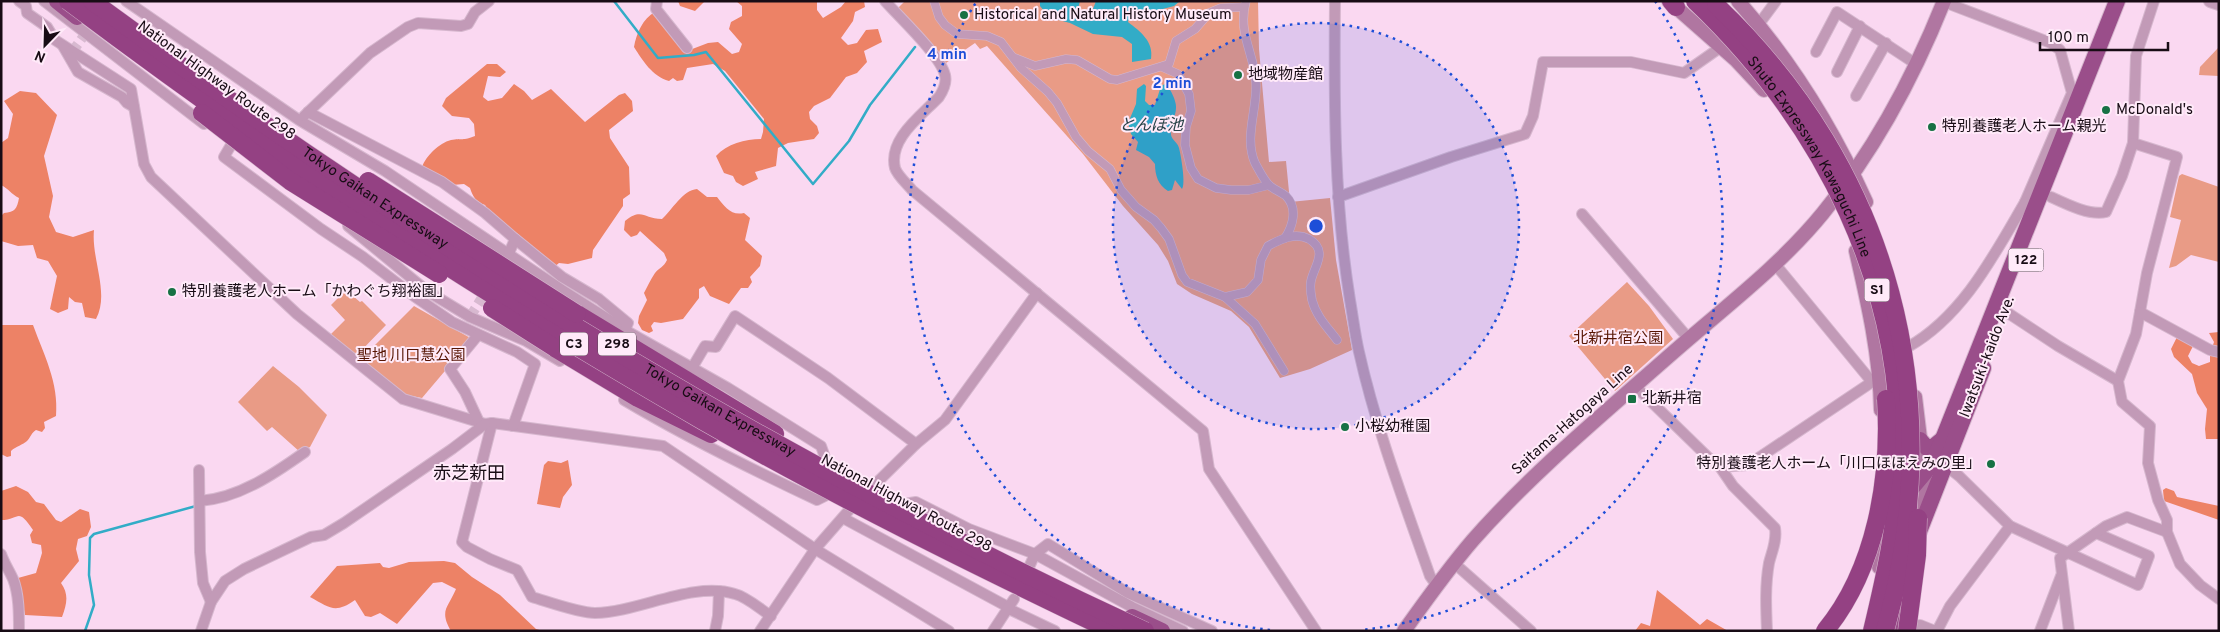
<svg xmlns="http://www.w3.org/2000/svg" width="2220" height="632" font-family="Overpass,'Noto Sans JP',sans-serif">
  <rect width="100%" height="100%" fill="#fad8f1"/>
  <g fill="#e99b86">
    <path d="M905,1h353l1,48 10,113 17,-1 4,41 40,-4 6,62 16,90 -42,19 -30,9 -31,-51 -18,-16 -39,-17 -15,-10 -9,-23 -10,-16 -35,-39 -40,-52 -96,-108 -7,3 -5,-6 -29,20 -49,-54z"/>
    <path d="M2219,47v29l-20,-1 1,-8z"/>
    <path d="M2182,174l37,13v75l-28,-7 -15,11 -7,2 12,-48 -11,-3 9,-41z"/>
    <path d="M1627,282l22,24 24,33 -58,52 -46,-55z"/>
    <path d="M346,290l14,12 2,-1 24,24 -30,31 -25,-22 14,-14 -14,-15z"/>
    <path d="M414,306l58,33 -50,59 -20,-4 -37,-31 9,-17z"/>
    <path d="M273,366l26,21 28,28 -17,32 -10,5 -28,-25 -5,4 -29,-29z"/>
  </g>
  <g fill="#ed8266">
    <path d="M678,1h27l-10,10 -15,-5z"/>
    <path d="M736,1h81v9l6,8 18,-11 5,-6h18l1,6 -10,5 -2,9 -12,17 7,7 9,-2 9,-13 12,-1 4,13 -18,9 3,11 -10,11 -11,4 -16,21 -16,8 -5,6 1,7 7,7 2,7 -5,6 -26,4 -10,5 -2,18 -21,6 3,7 -15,7 -7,-4 -3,-6 -9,-3 -8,-17c11,-12 29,-17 45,-17l2,-7 1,-13 -39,-48 -12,-7 -26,4 -4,12 -6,1 -4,-3 -4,3c-17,-5 -26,-20 -35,-34 2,-13 9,-29 21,-35l32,39 21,-8 10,-1 14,12 7,-2 3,-8 -13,-15 2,-7 11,-6v-10z"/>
    <path d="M487,64h10l9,8 -6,5 -12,-1 -5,21 5,4 14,-3 12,-14 10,7 8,9 19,-11 34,33 34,-27 6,-2 7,8 1,10 -24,19 1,8 19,29 1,27 -7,5v7l-30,44 -1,8 -24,6 -9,-1 -5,4c-10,-9 -19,-19 -30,-27 -13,-10 -30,-20 -39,-35 -9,-3 -12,-8 -15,-17l-6,-4 -12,1 -30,-18c4,-11 17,-24 29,-27 11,-2 12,1 24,-4l-1,-12 -5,-6 -17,-2 -10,-10 4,-8z"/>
    <path d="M20,91l16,2 21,22 -13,41 9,40 -4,21 7,15 17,5 21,-7c-3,29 16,63 2,89l-11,-2 -3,-14 -7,-1 -6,-5 -1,12 -10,4 -8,-4 7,-33 -9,-15 -11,-3 -4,-13 -15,1 -17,-5v-25l3,-3c11,-1 13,-4 15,-15 -8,-4 -10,-9 -18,-13v-42l7,-5 5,-24 -9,-13z"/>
    <path d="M697,189l10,8h10c8,10 14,19 27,16l6,5 -5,22 17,16 -2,10 -10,11 2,5 -4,6h-7l-12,16 -19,-8 -6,-10 -5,3v9l-16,21 -22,4 -7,-1 -3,4 2,5 -4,2 -7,-3 -4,-7 1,-7 8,-16 -3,-7c3,-6 7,-14 11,-20 4,-5 9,-6 12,-13l-3,-7 -24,-22 -3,4 -6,2 -7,-7 1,-9c17,-14 19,-2 37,-2 10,-9 21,-29 35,-30z"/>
    <path d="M1,325h32c11,30 26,58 23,91l-12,6 1,6 -3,4 -6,-2c-5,3 -5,7 -9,11 -4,4 -11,5 -16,10v5l-4,1 -6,-3z"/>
    <path d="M2219,332v107h-13l-1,-10 2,-20 -10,-16 -5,-19 -18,-17 -3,-8 6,-12 16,9 -5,10 4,7 7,3 11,-4v-8l4,-12 -5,-9z"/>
    <path d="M568,460l4,25 -9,12 -3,11 -23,-4 7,-39 4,-4 13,2z"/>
    <path d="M16,486l12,6 8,10 8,2 12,16 5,2 19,-13 9,3 2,15 -4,9 -9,3 -2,10 3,12 -18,22c8,11 6,21 1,34l-37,-2 -7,-37 18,-5 6,-20 -1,-8 -9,-2 -2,-8 3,-5c-16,-24 -13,-10 -32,-10v-29z"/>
    <path d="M2166,488l8,3 3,6 42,9v14l-55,-19 -1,-11z"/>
    <path d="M444,561l11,2 17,14 28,18 36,34 7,2h-92c-12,-21 -3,-23 5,-42l-14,-7 -9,1 -36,41 -17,-11 -9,4 -6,-1 -10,-16c-20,14 -25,8 -45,-3l27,-31 43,-3 3,4 6,1 20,-6z"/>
    <path d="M1657,590l43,35 7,-6 21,12h-93l6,-8 9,3z"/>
  </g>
  <g fill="#32acc7">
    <path d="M1080,1l-2,8 9,5 6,-5 3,-8h84l-6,5 -45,12 -1,4c13,10 26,20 23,37l-19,3v-18l-10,-7 -29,-3 -23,-11 -15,-4 -7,-3 -8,-10v-5z"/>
    <path d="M1144,84l2,2 -1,15 4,4h6l6,-19 4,-2c5,3 12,18 11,24 0,9 -7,17 -5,27 1,5 7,8 8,13 2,8 7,36 3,41l-7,-9 -3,10 -4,1c-10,-6 -13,-16 -13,-27l-6,-7 -13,-7 2,-8 -7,-8 -3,-11 8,-19 1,-15z"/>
  </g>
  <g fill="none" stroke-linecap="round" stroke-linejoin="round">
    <g stroke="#32acc7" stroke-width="2.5">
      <path d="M614,1l44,57 36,-3 12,-3 107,132 36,-43 21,-36 45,-58"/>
      <path d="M85,631l9,-26 -5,-30 1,-37 4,-4 102,-28"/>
    </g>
    <g stroke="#d8b9d0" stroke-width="10" stroke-dasharray="10 5" stroke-linecap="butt">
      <path d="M72,52l19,-26"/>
      <path d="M470,317l18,-29"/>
    </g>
    <g stroke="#d6b7ce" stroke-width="9">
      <g id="pedestrian">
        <path d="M934,1l5,16 6,8 12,9 30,2 14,6 20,26 27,24 9,11 19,34 12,14 22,18 11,21 15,17 18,13 7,8 8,11 13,36 5,7 38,15 22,-5 11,-12 3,-20 7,-14c13,-7 27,-14 41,-7 20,12 5,27 2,42 -1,5 0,14 1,19 4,16 16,28 25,40"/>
        <path d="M1246,1c-9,33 9,53 10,83 1,26 -12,54 -1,79 4,7 9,18 15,23 5,4 11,6 16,10 12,12 7,30 -1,42"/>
        <path d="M1015,58l20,8 31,-7 11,1 33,19 7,1 52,-16 7,-23 19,-12 14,-16 12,-5 23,-1"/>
        <path d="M1162,67l16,7 11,20 2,17 -5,16 -1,18 6,23 7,11 18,9 15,2h18l20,-5"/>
        <path d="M1225,297l30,27 29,47"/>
      </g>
    </g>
    <g stroke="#d6b7ce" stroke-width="12">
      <g id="minor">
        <path d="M19,1l7,5 1,7 20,14 8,13 76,49 13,75 7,13 146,137 106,85 82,25 7,-1 171,23 152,103 134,82"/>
        <path d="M44,1l160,123"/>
        <path d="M126,1l173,119 86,51 177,119 63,40 103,58 93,58 6,17"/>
        <path d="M657,1l-1,8 31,39"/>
        <path d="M885,1c15,17 55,54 60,74 2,8 -2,16 -6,22 -18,19 -51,42 -44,71 2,7 12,16 17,22l291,241 6,38 107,162"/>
        <path d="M1335,1c-1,100 -1,200 15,299 3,17 5,35 9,52 17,76 45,150 71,224l7,10"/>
        <path d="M2154,1l-18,55 -3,87 44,14 -30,116 -11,61 -18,47 4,21 28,24 -2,37 10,37 9,20v12l13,32 20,21 19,14"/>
        <path d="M1944,2l107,41 9,7 12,43 -47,109 11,5"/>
        <path d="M1759,24l17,-23"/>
        <path d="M63,46l15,26 44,25 5,6 7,4"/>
        <path d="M1816,52l21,-40 79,52"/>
        <path d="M1837,72l23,-46"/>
        <path d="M1856,96l30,-53"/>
        <path d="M308,112l134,70 43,31 30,26 -6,14"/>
        <path d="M304,116l66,-63 38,-26 10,-4 43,3 7,-2 7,-12 14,-11"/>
        <path d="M231,145l-7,12 97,72 42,28 51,39 38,26 65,30 18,12 -22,62"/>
        <path d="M1338,197l113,-40 74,-23 8,-18 10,-54h88l53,11 37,-26"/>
        <path d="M2051,197c15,7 39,19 55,15l16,-36 11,-33"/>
        <path d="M1582,214l107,125"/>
        <path d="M348,226l79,65 43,26 56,24 34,20"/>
        <path d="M515,239l47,38 37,22 29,24 -3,7"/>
        <path d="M1775,264l97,118"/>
        <path d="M2005,311l53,35 60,35"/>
        <path d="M2140,312l70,38 9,2"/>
        <path d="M478,335l-28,34 15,23 14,30"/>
        <path d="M1908,347c55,-31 86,-92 117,-145"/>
        <path d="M692,368l13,-22 11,1 19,-31 93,62 88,66"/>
        <path d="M1635,386l77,75 8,6 28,-2 124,-83h9"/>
        <path d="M624,400c62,37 127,69 193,100l8,-4"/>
        <path d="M492,423l-30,119 5,5 23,12 27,11 15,27c17,5 47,16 63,16 45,-1 97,-32 140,-19 12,3 25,15 36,22"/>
        <path d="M1945,465l14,11 51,50 128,59 11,-29 -53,-23"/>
        <path d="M1720,467l13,19 42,42c2,13 -3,23 -6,35 -4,22 -3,45 -2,68"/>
        <path d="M199,470l1,82 3,31 8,19"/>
        <path d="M200,501c39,-3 74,-27 105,-49"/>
        <path d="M904,504l12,-2 53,27 66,25 97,53 51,24"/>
        <path d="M843,518l167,90"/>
        <path d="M1,554c3,9 8,16 12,25 6,15 6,35 6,52"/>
        <path d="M1454,563l77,68"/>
        <path d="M1030,565l5,-11 13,-10 80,49 84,38"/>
        <path d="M1009,609l46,22"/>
        <path d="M201,631l10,-29 14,-21 19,-12 67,-32 13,-2 20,-12 108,-74 33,-25"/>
        <path d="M715,631l3,-15 1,-25"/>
        <path d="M760,631l55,-82 35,-40 66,-65 29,-24 92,-127"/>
        <path d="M993,631l21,-32"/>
        <path d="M1913,631l7,-6 15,6"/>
        <path d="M1937,631l13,-25 60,-80"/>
        <path d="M2040,631l21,-55"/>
        <path d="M2069,631l-9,-73 46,-32 21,-9 40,15"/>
      </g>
    </g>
    <g stroke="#d6b7ce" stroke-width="14">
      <path id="tertiary" d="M2210,1l9,3"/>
    </g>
    <g stroke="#d6b7ce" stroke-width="16">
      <g id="secondary">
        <path d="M1669,1l67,59 28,30"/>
        <path d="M1738,1c53,60 95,128 128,201"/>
        <path d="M1856,251c12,52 24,104 25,159"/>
        <path d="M1915,397l11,91 -2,22"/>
        <path d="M1879,567l3,-49"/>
        <path d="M1404,631c22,-31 44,-62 69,-91 59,-67 129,-125 196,-184 52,-46 110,-89 154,-143 51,-62 91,-137 121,-212"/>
      </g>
    </g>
    <g stroke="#d6b7ce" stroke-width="18">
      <g id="trunk">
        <path d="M57,1l20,16"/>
        <path d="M1920,440l7,8h5l11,-9"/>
        <path d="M1904,497l27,-32 12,-26 174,-438"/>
        <path d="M1918,534l65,-166"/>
        <path d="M1132,617l30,14"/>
        <path d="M1895,631l14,-66"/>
      </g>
    </g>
    <g stroke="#d6b7ce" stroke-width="19">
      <g id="motorway">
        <path d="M1671,1l5,6"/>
        <path d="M577,314l198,120"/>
        <path d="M555,348l83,50 73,36"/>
      </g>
    </g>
    <use href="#pedestrian" stroke="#c29ab7" stroke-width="8"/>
    <use href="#minor" stroke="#c29ab7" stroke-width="10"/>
    <use href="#tertiary" stroke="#c29ab7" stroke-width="12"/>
    <use href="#secondary" stroke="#b076a1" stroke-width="14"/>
    <use href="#trunk" stroke="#9a4e8a" stroke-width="16"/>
    <use href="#motorway" stroke="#944183" stroke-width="18"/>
    <g stroke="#d6b7ce" stroke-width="19" stroke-linecap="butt">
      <g id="motorway-bridge">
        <path d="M68,1c92,69 185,136 280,200 115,78 234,150 355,220 133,76 271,144 409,210"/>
        <path id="s1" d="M92,1c330,244 681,458 1053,630"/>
        <path id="s2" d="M1695,1c129,123 210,285 204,466 -2,56 -14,110 -27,164"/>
        <path d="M1716,5c175,166 234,394 169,626"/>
        <path d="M202,113l88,68 149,93"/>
        <path d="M368,181l209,133"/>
        <path d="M492,308l63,40"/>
        <path d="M1825,631c51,-62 66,-153 61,-232"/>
        <path d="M1907,631l10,-76 1,-37"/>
      </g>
    </g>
    <use href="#motorway-bridge" stroke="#944183" stroke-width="18"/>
  </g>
  <circle cx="1316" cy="226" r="203" fill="#1d4ed8" fill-opacity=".12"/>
  <g fill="none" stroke="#1d4ed8" stroke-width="2.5" stroke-dasharray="2.5 5">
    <circle cx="1316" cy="226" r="203"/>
    <path d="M1270 630A407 407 0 0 1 977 1M1655 1A407 407 0 0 1 1362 630"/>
  </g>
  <g fill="#177144" stroke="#ffeaf9" stroke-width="2">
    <circle cx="964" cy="15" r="5"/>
    <circle cx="1238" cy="75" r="5"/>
    <circle cx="2106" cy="110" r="5"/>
    <circle cx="1932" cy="127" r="5"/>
    <circle cx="172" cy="292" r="5"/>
    <rect x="1627" y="394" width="10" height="10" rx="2.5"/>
    <circle cx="1345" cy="427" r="5"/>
    <circle cx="1991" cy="464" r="5"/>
  </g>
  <g text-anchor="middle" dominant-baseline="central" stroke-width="4" stroke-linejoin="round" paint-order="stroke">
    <g fill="#ffeaf9" stroke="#5d4f59" stroke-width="1">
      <rect x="2008.5" y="248.5" width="35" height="23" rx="4"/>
      <rect x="1864.5" y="278.5" width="25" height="23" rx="4"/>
      <rect x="560" y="332.5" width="28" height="23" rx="4"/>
      <rect x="598" y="332.5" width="38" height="23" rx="4"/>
    </g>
    <g font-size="14" font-weight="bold" fill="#180c15">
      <text x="2026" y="260">122</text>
      <text x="1877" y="290">S1</text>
      <text x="574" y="344">C3</text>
      <text x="617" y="344">298</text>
    </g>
    <g font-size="15" fill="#180c15" stroke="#ffeaf9" text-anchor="start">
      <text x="974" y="15">Historical and Natural History Museum</text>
      <text x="1248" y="75">地域物産館</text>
      <text x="2116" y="110">McDonald's</text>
      <text x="1942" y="127">特別養護老人ホーム親光</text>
      <text x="182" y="292">特別養護老人ホーム「かわぐち翔裕園」</text>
      <text x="1642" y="399">北新井宿</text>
      <text x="1355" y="427">小桜幼稚園</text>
      <text x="1981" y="464" text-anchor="end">特別養護老人ホーム「川口ほほえみの里」</text>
    </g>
    <g font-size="15" fill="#180c15" stroke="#ffeaf9">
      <text transform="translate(216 81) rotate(36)">National Highway Route 298</text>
      <text stroke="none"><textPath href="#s2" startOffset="195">Shuto Expressway Kawaguchi Line</textPath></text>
      <text stroke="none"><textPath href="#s1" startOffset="345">Tokyo Gaikan Expressway</textPath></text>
      <text transform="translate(1988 357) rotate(-69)">Iwatsuki-kaido Ave.</text>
      <text stroke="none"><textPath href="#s1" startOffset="750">Tokyo Gaikan Expressway</textPath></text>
      <text transform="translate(1573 420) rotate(-42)">Saitama-Hatogaya Line</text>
      <text transform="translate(906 504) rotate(28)">National Highway Route 298</text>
    </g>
    <g font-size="15" fill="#571503" stroke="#ffeaf9">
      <text x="1618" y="339">北新井宿公園</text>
      <text x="411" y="356">聖地 川口慧公園</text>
    </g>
    <g font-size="16" font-style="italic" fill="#274147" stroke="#ffeaf9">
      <text x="1151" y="126">とんぼ池</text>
    </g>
    <g font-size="18" fill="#180c15" stroke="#ffeaf9">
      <text x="469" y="474">赤芝新田</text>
    </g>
  </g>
  <circle cx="1316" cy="226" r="8" fill="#1d4ed8" stroke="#ffeaf9" stroke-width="2.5"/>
  <g font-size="15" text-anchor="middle" font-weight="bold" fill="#1d4ed8" stroke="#ffeaf9" stroke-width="4" stroke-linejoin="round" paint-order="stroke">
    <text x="947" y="59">4 min</text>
    <text x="1172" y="88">2 min</text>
  </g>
  <rect width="2220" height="632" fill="none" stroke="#180c15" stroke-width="5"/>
  <g transform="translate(45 45) rotate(203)" stroke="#ffeaf9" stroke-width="4" paint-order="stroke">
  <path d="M0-4L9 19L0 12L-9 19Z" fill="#180c15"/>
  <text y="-8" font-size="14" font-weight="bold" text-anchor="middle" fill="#180c15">N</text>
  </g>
  <path d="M2040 42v8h128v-8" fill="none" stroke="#180c15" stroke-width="2.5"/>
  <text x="2048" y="42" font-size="15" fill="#180c15" stroke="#ffeaf9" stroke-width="4" paint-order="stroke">100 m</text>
</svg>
